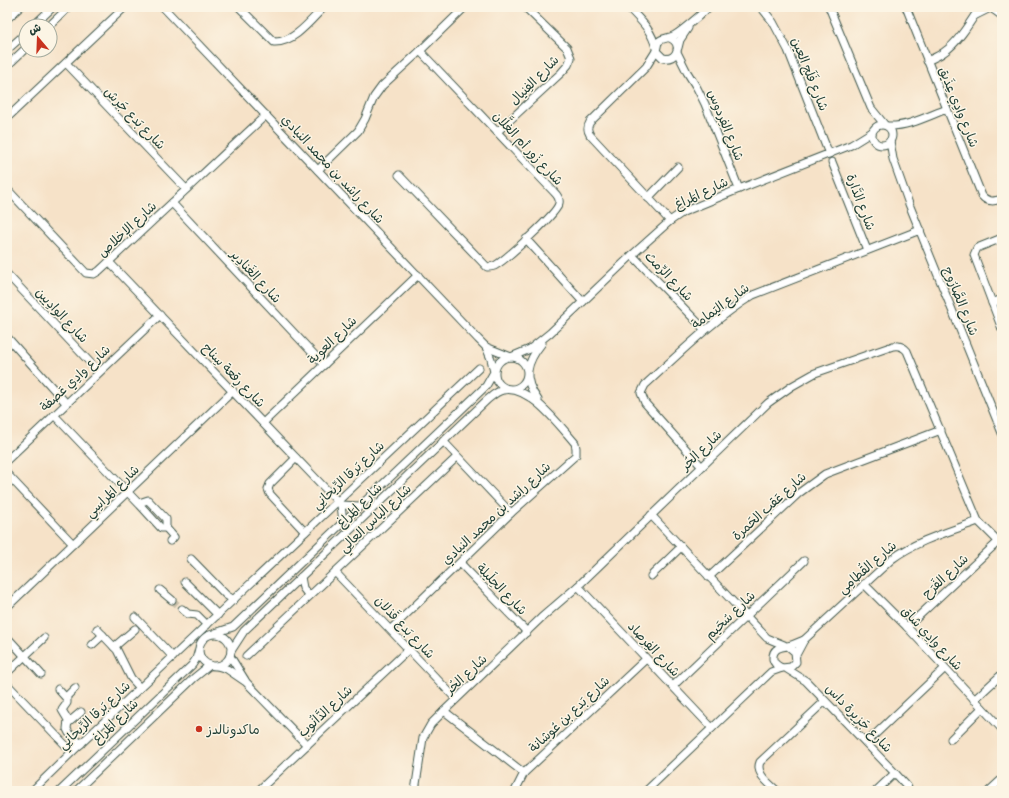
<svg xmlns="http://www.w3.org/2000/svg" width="1009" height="798" font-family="Itim,'Playpen Sans Arabic',sans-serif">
  <rect width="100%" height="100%" fill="#fcf5e5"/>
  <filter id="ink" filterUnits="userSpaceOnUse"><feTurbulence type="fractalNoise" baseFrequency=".025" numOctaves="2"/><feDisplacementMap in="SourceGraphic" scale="8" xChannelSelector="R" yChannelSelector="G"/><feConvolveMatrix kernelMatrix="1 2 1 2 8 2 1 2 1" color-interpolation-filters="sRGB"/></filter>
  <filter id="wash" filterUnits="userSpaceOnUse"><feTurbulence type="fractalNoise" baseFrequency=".012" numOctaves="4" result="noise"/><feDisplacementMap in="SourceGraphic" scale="16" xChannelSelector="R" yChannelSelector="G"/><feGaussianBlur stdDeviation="0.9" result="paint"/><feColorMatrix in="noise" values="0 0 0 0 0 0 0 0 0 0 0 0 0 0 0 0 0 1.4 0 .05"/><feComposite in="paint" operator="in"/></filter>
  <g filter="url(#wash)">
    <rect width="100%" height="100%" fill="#f6e2c8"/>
  </g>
  <g filter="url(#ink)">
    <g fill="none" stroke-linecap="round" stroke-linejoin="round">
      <path stroke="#cbc1aa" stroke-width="7" stroke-dasharray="7 3.5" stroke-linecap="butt" d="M172,600l10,9"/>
      <g stroke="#3f564a" stroke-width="9">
        <g id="minor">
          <path d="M163,7l315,332 8,8 25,10 19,-8 20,-16 82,-78 38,-34 13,-9 56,-23 112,-44 21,-13"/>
          <path d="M239,7l35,35c20,1 37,-22 50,-35"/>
          <path d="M628,7c13,14 23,22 28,41"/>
          <path d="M761,7l12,15 15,28 41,104"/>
          <path d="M829,7l42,101 13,16"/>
          <path d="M906,7l76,189c6,7 13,5 20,3"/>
          <path d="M989,7l5,3 8,-2"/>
          <path d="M994,10l8,6"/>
          <path d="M976,15l14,-7"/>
          <path d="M7,19l13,-12"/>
          <path d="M33,26l20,-19"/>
          <path d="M49,26l20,-19"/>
          <path d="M670,38c13,6 7,23 -7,20l-7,-7 2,-9c5,-5 11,-3 17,-7 12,-8 23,-18 34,-28"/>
          <path d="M678,48l2,-8 8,-12"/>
          <path d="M7,50l19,-17"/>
          <path d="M656,51l-10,16 -56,55c-3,5 -3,8 0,13l80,86"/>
          <path d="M677,52l10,20 10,16 8,16 34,85"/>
          <path d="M927,61c6,-3 12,-5 17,-9 14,-9 27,-31 36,-45"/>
          <path d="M66,63l120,126"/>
          <path d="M7,66l19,-18"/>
          <path d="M7,118l118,-111"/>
          <circle cx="882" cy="135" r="10"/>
          <path d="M888,126c20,1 40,-10 59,-17"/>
          <path d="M497,132l64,-59 7,-8 3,-7 -4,-10 -42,-41"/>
          <path d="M890,141l3,18 16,45 93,229"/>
          <path d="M832,162l35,88"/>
          <path d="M318,170l40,-39 7,-12 9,-22 8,-11 38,-35 45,-44"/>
          <path d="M399,175l88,92c3,0 6,0 9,-2 10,-6 62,-52 63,-62 1,-4 -2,-8 -5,-11l-134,-141"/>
          <path d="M7,189l79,84 8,1 5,-3 167,-156"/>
          <path d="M648,198l30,-31"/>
          <path d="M172,203l152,162"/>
          <path d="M1002,238l-25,10 -3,7 28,74"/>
          <path d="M526,239l57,63"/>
          <path d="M632,255l73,75"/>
          <path d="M109,262l232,243 2,17"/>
          <path d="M7,274l92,98"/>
          <path d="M992,303l10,-4"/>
          <path d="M7,337l59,66"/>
          <circle cx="511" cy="373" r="16"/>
          <path d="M538,400c-16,-22 -12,-37 4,-57"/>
          <path d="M54,415l86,90 21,23h5l8,9 -4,4"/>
          <path d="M263,423l155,-148"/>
          <path d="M443,441l68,72"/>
          <path d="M296,458l-26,26 -2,5 2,5 35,38"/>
          <path d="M7,460l153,-145"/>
          <path d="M701,466l-56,-63 -4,-10 4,-8c35,-32 68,-65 108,-90l167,-65"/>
          <path d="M7,474l66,70"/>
          <path d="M139,503l9,-3 18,19v9"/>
          <path d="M341,505l18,1"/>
          <path d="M651,515l116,123 17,7"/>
          <path d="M191,559l35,36 8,5"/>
          <path d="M460,563l67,69"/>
          <path d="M335,572l121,127"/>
          <path d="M651,576l30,-29"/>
          <path d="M301,577l2,11 6,8"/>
          <path d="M709,577l90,-84 26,-19 116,-44"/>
          <path d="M185,582l33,33"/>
          <path d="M864,584l43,43 95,102"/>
          <path d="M578,586l134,142"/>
          <path d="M160,590l12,10"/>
          <path d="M7,607l226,-216"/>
          <path d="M182,609l6,5 9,1 10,10"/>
          <path d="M135,617l38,40"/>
          <path d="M907,627l92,-86"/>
          <path d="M97,629l20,21 14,28 9,10"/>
          <path d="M215,633l18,-6 253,-241 8,-14 -3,-13 -5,-12"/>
          <circle cx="215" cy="650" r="16"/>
          <path d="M7,637l34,37"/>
          <path d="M92,645l11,-10"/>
          <path d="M788,646l7,6 1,10 -5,5 -9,1c-5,-2 -8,-4 -9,-9 -1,-11 8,-12 15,-13 5,-1 11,-4 16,-6"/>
          <path d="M114,647l21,-18"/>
          <path d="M231,651l13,-20 243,-231c5,-4 10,-9 16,-10 26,-6 56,35 72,53l1,5v7l-65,58 -120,116"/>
          <path d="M796,655l8,-15 88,-81c26,-19 56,-27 86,-38"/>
          <path d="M230,656l15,24"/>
          <path d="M246,656l211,-199"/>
          <path d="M217,666l10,3 19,13 61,63"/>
          <path d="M787,669l19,12 89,92 12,13 2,5"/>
          <path d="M10,670l34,-32"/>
          <path d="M7,684l65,68"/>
          <path d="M673,686l131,-125"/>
          <path d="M58,689l9,10v4l-5,7 6,10 -1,9 2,4 12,11"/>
          <path d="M66,697l9,-9"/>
          <path d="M974,700l28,-26"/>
          <path d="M444,711l80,62"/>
          <path d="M68,723l13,-11"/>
          <path d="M951,739l31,-31"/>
          <path d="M866,743l78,-74"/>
          <path d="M32,791l40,-39 407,-384"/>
          <path d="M60,791l132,-126 4,-6 3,-10"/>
          <path d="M76,791l118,-113 16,-13"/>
          <path d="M258,791l151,-142"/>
          <path d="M415,791l8,-53 8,-14 13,-13 97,-93 37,-32 190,-183 24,-17 23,-13 78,-27c6,-1 10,0 14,5l71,170 24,24"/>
          <path d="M515,791l9,-18 122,-114"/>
          <path d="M646,791l125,-119 11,-4"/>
          <path d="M777,791c-8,-8 -22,-17 -17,-29l65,-61"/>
          <path d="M876,791l19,-18"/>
          <path d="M989,791l13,-12"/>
        </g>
      </g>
      <use href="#minor" stroke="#fff" stroke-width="7"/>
    </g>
  </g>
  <circle fill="#c8321e" stroke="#fcf5e5" stroke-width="1.5" cx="199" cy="729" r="4"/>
  <g text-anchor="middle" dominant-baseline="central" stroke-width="3" stroke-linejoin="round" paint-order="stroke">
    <g font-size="13" fill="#1f3d34" stroke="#fcf5e5">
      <text transform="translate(810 74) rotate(68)">شارع فَلَج العين</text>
      <text transform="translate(534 80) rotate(-45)">شارع الفِنيال</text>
      <text transform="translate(959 107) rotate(68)">شارع وادِي عِذَيق</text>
      <text transform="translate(135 118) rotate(46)">شارع بَدع جَرش</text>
      <text transform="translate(726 125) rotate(68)">شارع الفِردوس</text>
      <text transform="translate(528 148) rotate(47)">شارع زُور أم الغلَّان</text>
      <text transform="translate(333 169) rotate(47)">شارع راشد بن محمد النيادي</text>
      <text transform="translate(701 193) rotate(-25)">شارع المَراغ</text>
      <text transform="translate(861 202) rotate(69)">شارع الدَّارة</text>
      <text transform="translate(127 229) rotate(-43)">شارع الإخلاص</text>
      <text transform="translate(256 276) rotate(47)">شارع الغَنادِير</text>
      <text transform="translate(669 276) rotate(46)">شارع الرِّمث</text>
      <text transform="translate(961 301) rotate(68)">شارع الصَّارُوج</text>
      <text transform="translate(720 306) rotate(-36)">شارع اليَمامة</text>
      <text transform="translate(62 315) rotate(47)">شارع الوادِيين</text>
      <text transform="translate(332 340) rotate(-44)">شارع العوية</text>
      <text transform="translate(234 375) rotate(46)">شارع رِقعة سِناح</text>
      <text transform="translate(75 378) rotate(-43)">شارع وادِي عَصفة</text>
      <text transform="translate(701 450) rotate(-44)">شارع الحُر</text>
      <text transform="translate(348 475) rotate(-43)">شارع بَرقا الرِّيحانِي</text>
      <text transform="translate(112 491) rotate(-44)">شارع المَراسِي</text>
      <text transform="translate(359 505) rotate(-44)">شارع المَراغ</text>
      <text transform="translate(769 506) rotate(-42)">شارع عَقب الحَمرة</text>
      <text transform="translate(496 513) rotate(-43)">شارع راشد بن محمد النيادي</text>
      <text transform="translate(375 518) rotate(-43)">شارع الياس العالِي</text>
      <text transform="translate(867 567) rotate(-41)">شارع القُطامِي</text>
      <text transform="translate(945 576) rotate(-43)">شارع الفَرَح</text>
      <text transform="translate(502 589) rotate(46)">شارع الحِلَيلة</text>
      <text transform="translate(730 615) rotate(-44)">شارع سُحَيم</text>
      <text transform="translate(405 627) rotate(47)">شارع بَدع قَذلان</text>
      <text transform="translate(932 638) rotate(47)">شارع وادِي شاق</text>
      <text transform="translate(654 649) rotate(47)">شارع الفِرصاد</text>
      <text transform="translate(466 674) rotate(-43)">شارع الحُر</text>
      <text transform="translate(325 711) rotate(-43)">شارع الدَّانُوب</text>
      <text transform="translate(569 714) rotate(-43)">شارع بَدع بن عُوشانة</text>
      <text transform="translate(94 715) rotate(-43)">شارع بَرقا الرِّيحانِي</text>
      <text transform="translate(859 718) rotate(46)">شارع جَزِيرة داس</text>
      <text transform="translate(115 721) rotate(-44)">شارع المَراغ</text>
    </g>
    <g font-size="13" fill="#1f3d34" stroke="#fcf5e5" text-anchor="start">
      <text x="207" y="729">ماكدونالدز</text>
    </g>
  </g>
  <rect width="1009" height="798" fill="none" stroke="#fcf5e5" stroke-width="24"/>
  <g transform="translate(38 38) rotate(341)"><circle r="19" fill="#fcf5e5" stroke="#a4ab9e"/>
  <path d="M0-3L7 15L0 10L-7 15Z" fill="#c8321e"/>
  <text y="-6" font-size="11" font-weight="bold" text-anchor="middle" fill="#1f3d34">ش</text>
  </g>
</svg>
